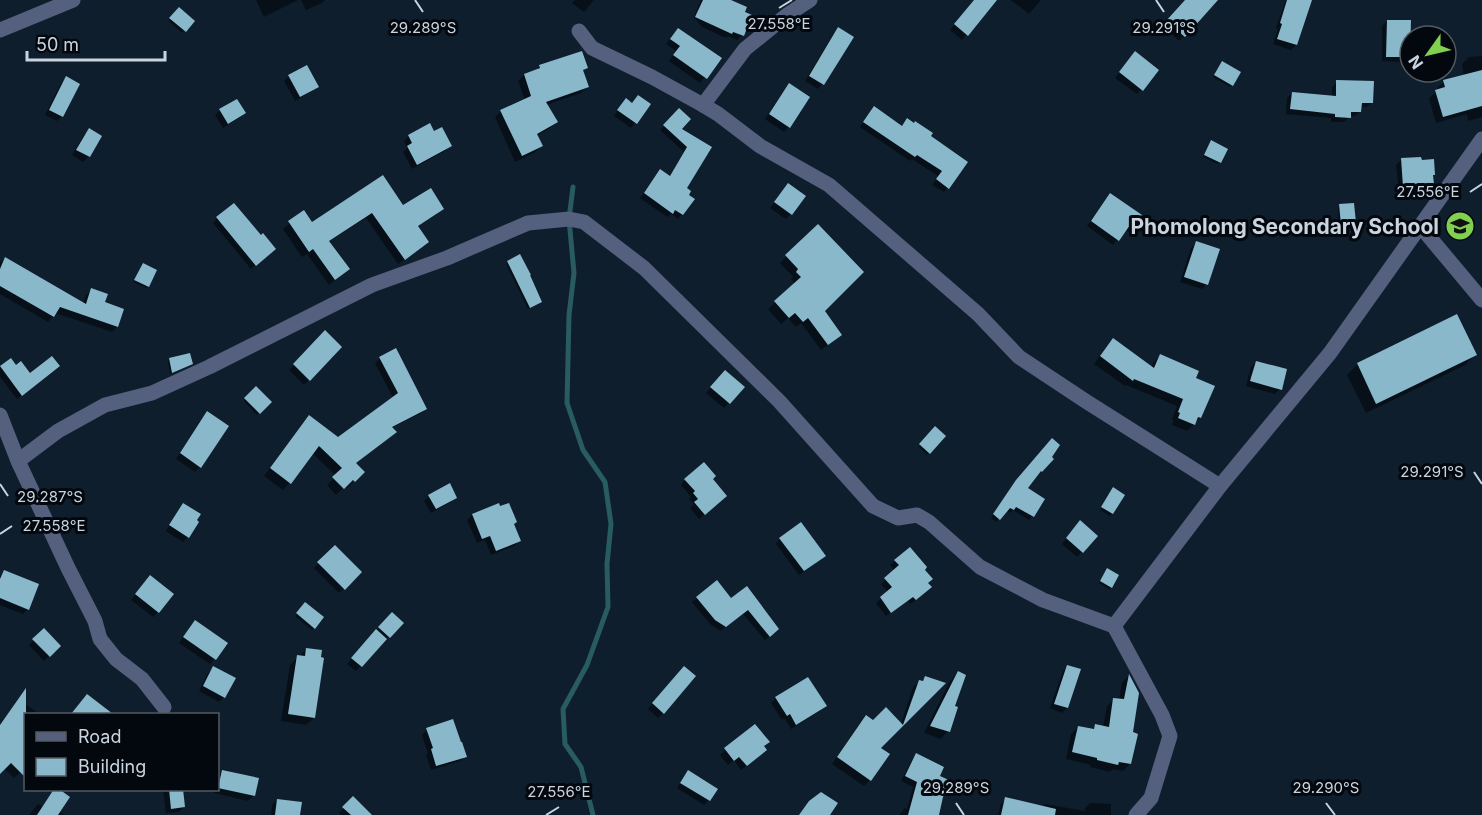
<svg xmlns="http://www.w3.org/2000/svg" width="1482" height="815" font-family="Inter,sans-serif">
  <rect width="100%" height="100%" fill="#0e1e2d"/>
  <g fill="#0007">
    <path d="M256,0h42l-34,17z"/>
    <path d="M299,0h26l-3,3 -16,7 -5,-10z"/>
    <path d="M575,0h19l-10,12 -12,-9z"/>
    <path d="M701,0h27l15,13 7,3 -8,19 -5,5 -9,-4 -2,2 -24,-11 -8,-10z"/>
    <path d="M974,0h21l-33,40 -12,-10z"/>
    <path d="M1011,0h30l-12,14z"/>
    <path d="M1186,0h18l7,6 -32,35 -16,-15z"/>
    <path d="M1286,0h14l-4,45 -5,5 -18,-6 5,-15 -2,-1z"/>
    <path d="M179,9l14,12 -11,12 -14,-13z"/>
    <path d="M1387,21l22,36 -5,5 -22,-1v-35z"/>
    <path d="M678,29l42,29 -20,25 -31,-22 7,-10 -10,-7z"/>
    <path d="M838,29l13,8 -29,47 -4,5 -13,-8 28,-47z"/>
    <path d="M1482,56v61l-14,4 -1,-7 -31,9 -7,-25 9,-7 -1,-3 7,-6 20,-6 -2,-12 7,-7z"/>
    <path d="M1130,58l11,32 -4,4 -22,-16z"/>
    <path d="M1220,65l12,20 -2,2 -17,-10z"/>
    <path d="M540,66l46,2 -4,3 5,16 -6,6 -35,12 10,17 -7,7 -13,7 5,10 -7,7 -19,9 -20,-45 6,-6 24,-11 -7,-19 6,-6 10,-3z"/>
    <path d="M289,76l28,10 -5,5 -17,10 -11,-20z"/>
    <path d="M66,78l12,6 -16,32 -5,5 -12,-6 16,-32z"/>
    <path d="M1337,82l35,20 -5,5h-7v4l-5,5h-5l-6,6h-13v-4l-45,-4 1,-16 5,-5 40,4v-10z"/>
    <path d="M789,85v42l-5,5 -19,-13 19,-29z"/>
    <path d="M638,97l-3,26 -4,5 -17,-12 7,-11 10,-1z"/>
    <path d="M220,110l24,3 -5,5 -16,10 -8,-13z"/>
    <path d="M679,110l1,19 30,19 -25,41 -3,25 -4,5 -7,-5 -4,3 -27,-19 16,-23 13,2 15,-25 -24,-22z"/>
    <path d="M870,113l31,14 6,-7 59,43 -22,29 -12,-7 6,-9 -26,-17 -2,2 -50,-34z"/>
    <path d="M89,130l11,6 -12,21 -5,5 -11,-7 12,-20z"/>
    <path d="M409,136l41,10 -5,5 -33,18 -9,-17 4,-4 -3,-7z"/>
    <path d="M1211,142l9,20 -2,2 -15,-7z"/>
    <path d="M1401,160l31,16v8l-5,5 -28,2 -3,-26z"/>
    <path d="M784,190l20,7 -18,22 -16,-11z"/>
    <path d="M1106,200l26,27 -5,5 -2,-2 -12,15 -26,-19z"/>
    <path d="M1340,206l15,17 -2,2 -14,1 -1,-18z"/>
    <path d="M402,207l40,2 -6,6 -19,12 10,15 -6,6 -23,16 -32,-46 -38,24 20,27 -19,16 -22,-31 -5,3 -19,-28 21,-17 8,12z"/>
    <path d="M217,218l53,35 -19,16 -38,-46z"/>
    <path d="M818,226l5,85 17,24 -19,15 -20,-27 -5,4 -8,-9 -7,6 -13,-15 27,-25 -4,-5 2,-2 -13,-14z"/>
    <path d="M1196,243l11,41 -5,5 -22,-7 11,-34z"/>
    <path d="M5,259l78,45 3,-9 6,-5 12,13 13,23 -5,6 -57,-19 -7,9 -48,-28v-32z"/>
    <path d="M508,262l33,40 -2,2 -11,5 -22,-45z"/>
    <path d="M143,264l5,22 -2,2 -13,-6z"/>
    <path d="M1456,316l19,39 -10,10 -99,48 -19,-38 11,-11z"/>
    <path d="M325,333l15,14 -36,38 -15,-15z"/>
    <path d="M1113,340l38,28 2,-5 7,-7 34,23 19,7 -13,32 -13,13 -15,-6 2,-5 -2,-1 5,-13 -51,-21 -1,1 -31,-22 12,-17z"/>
    <path d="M380,358l45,51 -5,5 -29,14 -1,9 3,-39 -18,-35z"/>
    <path d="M170,359l19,6 -19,9 -2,-13z"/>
    <path d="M11,360l5,7 14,8 23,-4 -36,28 -17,-22v-9z"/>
    <path d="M1256,362l24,27 -5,5 -29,-8 5,-19z"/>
    <path d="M720,377l23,10 -19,21 -18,-15z"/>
    <path d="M256,388l14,14 -13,13 -13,-14z"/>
    <path d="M207,413l-7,54 -5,5 -19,-13 26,-41z"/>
    <path d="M309,417l54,55 -16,16 -2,-2 -9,9 -9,-10 9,-9 -24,-23 -23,30 -6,7 -19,-14 38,-52z"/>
    <path d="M935,428l9,8 -17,19 -8,-8z"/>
    <path d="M1049,443l-24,46 18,10 -11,17 -3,4 -16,-10 -3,3 -4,-3 -10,12 -5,-4 22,-33z"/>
    <path d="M711,479l9,22 -21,18 -9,-11 4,-4 -5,-5 2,-2 -10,-12 4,-5z"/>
    <path d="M1111,491l12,4 -13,21 -10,-6z"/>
    <path d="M429,496l27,1 -5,5 -20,11 -7,-12z"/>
    <path d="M498,505l15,19 6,17 -5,5 -23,9 -6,-15 -8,3 -10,-23 5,-5z"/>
    <path d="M179,510l9,27 -5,5 -17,-11z"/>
    <path d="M1075,527l7,25 -5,5 -15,-13z"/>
    <path d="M780,539l39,21 -20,15 -23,-31z"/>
    <path d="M335,547l25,25 -21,21 -25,-25z"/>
    <path d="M909,549l14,21 3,13 -1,8 -14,13 -4,-4 -21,16 -10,-13 12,-11 -7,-8 14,-13 -5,-6z"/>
    <path d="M4,572l24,37 -5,5 -23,-9v-29z"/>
    <path d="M1105,572l6,15 -2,2 -10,-6z"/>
    <path d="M145,582l13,30 -5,5 -22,-17z"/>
    <path d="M747,588l26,46 -8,6 -22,-26 -23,17 -10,-7 -18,-22 5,-4 33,2z"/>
    <path d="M305,604l17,14 -10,12 -17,-14z"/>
    <path d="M392,614l9,9 -14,16 -1,-1 -30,33 -9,-7z"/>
    <path d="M190,627l36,17 -16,20 -31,-21z"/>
    <path d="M44,631l15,15 -15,15 -15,-16z"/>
    <path d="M306,649l8,69 -8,7 -25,-4 9,-56z"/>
    <path d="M1068,666l-1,42 -5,5 -12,-5 13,-37z"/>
    <path d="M213,668l11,29 -5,5 -20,-11 9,-18z"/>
    <path d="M679,673l-16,40 -5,5 -10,-9z"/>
    <path d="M958,673l-4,34 -6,24 -7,8 -17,-6 26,-52z"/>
    <path d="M1128,676l10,17 -7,41 -1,30 -7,7 -10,-2 -3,3 -20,-5 1,-2 -25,-6 5,-25 8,-7 12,3 5,-4 7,1 4,-21 7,-7 5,1 3,-17z"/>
    <path d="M926,677l17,6 -64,65 -9,32 -6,6 -32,-22 28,-41 6,-6 7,5 28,2 12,-37z"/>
    <path d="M87,696l24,18h-40z"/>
    <path d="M776,698l49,8 -5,5 -29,18 -7,-11 -2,2 -11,-17z"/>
    <path d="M19,700l21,14h-14v53l-12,11 -10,-10 -4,4v-48z"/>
    <path d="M755,726l8,21 -3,8 -19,15 -7,-10 -6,5 -8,-10z"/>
    <path d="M427,730l38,26 -5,5 -29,9 -5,-15 2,-1 -6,-19z"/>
    <path d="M917,755l21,21 3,21 -4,18h-38l6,-7 2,1 6,-22 -12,-6 11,-21z"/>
    <path d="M223,772l30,24 -5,5 -34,-8 1,-3h3v-13z"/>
    <path d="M688,772l21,28 -5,5 -27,-17 6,-11z"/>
    <path d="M163,790h18l3,17 -5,5 -13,1z"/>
    <path d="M353,799l16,16h-28l-2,-2z"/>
    <path d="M1006,799l36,8 3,-3 40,7v-3l5,-5 21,1v11h-113l3,-11z"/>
    <path d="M277,800l21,15h-27l1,-10z"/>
    <path d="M38,804l5,3 16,4 5,4h-35z"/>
  </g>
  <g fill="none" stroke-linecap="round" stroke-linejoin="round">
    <path stroke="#285c61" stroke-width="5" d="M573,187l-4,32 5,54 -5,42 -2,88 16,47 22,32 6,42 -4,40 1,43 -21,58 -24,44 2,35 16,23 12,48"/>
  </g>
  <g fill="#8ab8cb">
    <path d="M703,0h28l16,7 -2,5 7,3 -8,21 -11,-4 -1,2 -37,-17z"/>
    <path d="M974,0h23l-29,36 -14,-12z"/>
    <path d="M1185,0h33l-33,37 -19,-16z"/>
    <path d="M1287,0h25l-15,45 -20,-6 5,-15 -2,-1z"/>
    <path d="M179,7l16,14 -9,11 -17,-14z"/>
    <path d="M1387,20h24l-1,37h-24z"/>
    <path d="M838,27l16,10 -30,48 -15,-9z"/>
    <path d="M678,28l44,30 -15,21 -34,-24 7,-9 -10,-7z"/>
    <path d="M582,51l6,17 -5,2 6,17 -43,15 12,20 -21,12 6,12 -21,10 -22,-46 31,-14 -7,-22 16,-6 -1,-3z"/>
    <path d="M1135,51l24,19 -16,21 -24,-19z"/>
    <path d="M1222,61l19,11 -8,14 -19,-11z"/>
    <path d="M307,65l12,22 -19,10 -12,-22z"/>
    <path d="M1482,70v36l-39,11 -8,-27 10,-3 -2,-7z"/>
    <path d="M66,76l14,8 -17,33 -14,-7z"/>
    <path d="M1336,80l38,1 -1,22h-11l-1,9h-10v6l-16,-1v-3l-45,-5 2,-17 44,4z"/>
    <path d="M789,83l21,14 -20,31 -21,-14z"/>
    <path d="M638,95l13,9 -14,20 -20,-14 9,-12 6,5z"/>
    <path d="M237,99l9,14 -18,11 -9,-15z"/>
    <path d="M874,106l28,20 5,-8 7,5 1,-2 18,12 -2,3 37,26 -19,27 -13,-10 6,-8 -25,-16 -2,2 -52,-35z"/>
    <path d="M679,108l12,11 -9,10 30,18 -25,41 4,3 -2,4 6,4 -12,16 -8,-5 -2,4 -29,-21 16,-24 10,7 17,-29 -24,-22z"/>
    <path d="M430,123l4,8 8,-4 10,19 -35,19 -10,-19 5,-3 -4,-8z"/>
    <path d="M89,128l13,8 -12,21 -14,-7z"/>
    <path d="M1211,140l17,9 -7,14 -17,-8z"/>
    <path d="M1421,157l1,3 12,-1 1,16h-2l1,9 -31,3 -2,-29z"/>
    <path d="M383,175l20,30 28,-17 13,21 -26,17 11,16 -24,18 -33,-47 -43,28 21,28 -15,11 -22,-31 -4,3 -21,-31 16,-11 8,12z"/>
    <path d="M788,183l18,13 -14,19 -18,-13z"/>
    <path d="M1110,193l32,22 -9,13 -3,-3 -11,16 -28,-20z"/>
    <path d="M234,203l27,32 2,-2 13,16 -20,17 -40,-49z"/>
    <path d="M1354,203l2,20 -15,2 -2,-21z"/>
    <path d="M818,224l46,48 -39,39 17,24 -14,10 -20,-27 -5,4 -8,-9 -6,5 -15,-17 27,-24 -5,-5 2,-3 -13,-14z"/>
    <path d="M1196,241l24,8 -12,36 -24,-8z"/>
    <path d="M520,254l11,21h-1l12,27 -12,6 -23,-47z"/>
    <path d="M5,257l81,47 5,-16 17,6 -3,8 19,7 -6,18 -58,-20 -6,10 -54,-31v-17z"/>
    <path d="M143,263l14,7 -8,17 -15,-7z"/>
    <path d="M1457,314l20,41 -101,49 -19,-41z"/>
    <path d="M325,330l17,17 -32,34 -17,-17z"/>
    <path d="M1113,338l41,30 6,-14 39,17 -3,7 19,8 -14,32 -3,-1 -3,8 -17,-7 2,-5 -2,-1 5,-13 -49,-20 -1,2 -33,-25z"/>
    <path d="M396,348l31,61 -35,18 5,5 -41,31 9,9 -10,10 -2,-2 -9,9 -12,-12 10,-9 -23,-22 -28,38 -21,-16 39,-53 29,22 60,-44 -19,-36z"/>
    <path d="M190,353l3,11 -21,9 -3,-15z"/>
    <path d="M52,356l8,10 -38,30 -22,-30 11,-8 5,7 5,-4 9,12z"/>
    <path d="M1256,361l31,8 -5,21 -32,-9z"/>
    <path d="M725,370l20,17 -15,17 -20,-17z"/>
    <path d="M256,386l16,16 -12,12 -16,-16z"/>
    <path d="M207,411l22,15 -28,42 -21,-15z"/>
    <path d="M935,426l11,10 -16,18 -11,-10z"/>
    <path d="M1052,438l8,7 -8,12 2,2 -12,13 -1,-1 -13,17 17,11 -11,18 -18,-10 -2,3 -4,-2 -10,12 -7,-6 23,-34z"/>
    <path d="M704,462l12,14 -3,3 14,17 -22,19 -11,-13 4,-3 -5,-6 2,-2 -11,-12z"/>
    <path d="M450,483l7,15 -21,11 -8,-14z"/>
    <path d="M1113,487l12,8 -12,19 -12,-7z"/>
    <path d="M183,503l18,11 -4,6 2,2 -10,16 -20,-13z"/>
    <path d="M499,503l1,3 9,-3 8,19 -3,2 7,17 -25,10 -6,-15 -8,3 -10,-25z"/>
    <path d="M1080,520l18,16 -15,17 -17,-15z"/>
    <path d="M801,522l25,34 -22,15 -25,-33z"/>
    <path d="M335,545l27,27 -17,18 -28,-28z"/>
    <path d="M910,547l17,20 -2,3 8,9 -5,4 4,4 -16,13 -3,-3 -22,16 -11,-16 12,-10 -8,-9 15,-13 -5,-5z"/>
    <path d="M1107,568l12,7 -7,13 -12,-7z"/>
    <path d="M4,570l35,14 -10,26 -29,-12v-19z"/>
    <path d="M150,575l24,19 -15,19 -24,-19z"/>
    <path d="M717,580l14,18 16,-12 32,43 -9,8 -22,-27 -22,17 -11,-7 -19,-23z"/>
    <path d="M305,602l19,15 -9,12 -19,-16z"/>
    <path d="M392,612l12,11 -14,15 -12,-11z"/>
    <path d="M195,620l33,23 -12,17 -33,-23z"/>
    <path d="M44,628l17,18 -11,11 -18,-18z"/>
    <path d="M376,629l11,10 -25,28 -11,-9z"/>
    <path d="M306,648l16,2 -1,7 3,1 -9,60 -27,-4 9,-59 8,1z"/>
    <path d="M1067,665l14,4 -13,39 -14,-4z"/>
    <path d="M213,666l23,12 -11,20 -22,-12z"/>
    <path d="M684,666l12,10 -32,38 -12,-11z"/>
    <path d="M958,671l8,4 -11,31 3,1 -8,25 -20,-6z"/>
    <path d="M1129,674l10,19 -6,39 5,2 -7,30 -12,-2 -1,3 -21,-5v-2l-25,-6 6,-26 16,3 1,-5 14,3 4,-29 11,1z"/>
    <path d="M925,676l21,7 -65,65 9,6 -19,27 -34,-24 29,-42 7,5 13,-13 17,18 16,-45 4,1z"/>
    <path d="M808,677l19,29 -31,19 -6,-11 -3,2 -12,-19z"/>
    <path d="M26,688v90l-15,-15 -11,11v-49z"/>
    <path d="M87,694l26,20h-42z"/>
    <path d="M453,719l8,23h1l5,15 -31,9 -5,-17 2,-1 -7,-20z"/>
    <path d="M755,724l15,18 -6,4 3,4 -20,16 -8,-9 -5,4 -10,-13z"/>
    <path d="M916,753l28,14 -4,9 11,5 -8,16 -4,18h-31l9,-33 -12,-6z"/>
    <path d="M222,770l37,8 -4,18 -37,-8z"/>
    <path d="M688,770l30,19 -8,12 -30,-18z"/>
    <path d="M54,789h5l11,8 -12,18h-21z"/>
    <path d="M169,789h14l2,18 -14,2z"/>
    <path d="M821,792l17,11 -8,12h-31l10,-14z"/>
    <path d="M353,796l19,19h-21l-9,-8z"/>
    <path d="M1005,797l51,12 -1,6h-54z"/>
    <path d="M277,799l25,3 -2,13h-25z"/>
  </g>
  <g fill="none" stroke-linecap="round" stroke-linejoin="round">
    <g stroke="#555f7e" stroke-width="15">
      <path d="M0,30l73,-30"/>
      <path d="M579,31l13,17 60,29 51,28 15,9 42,32 69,39 149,129 41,43 68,45 133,84"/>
      <path d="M703,105l42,-56 42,-34 23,-15"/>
      <path d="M1421,227l61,73"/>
      <path d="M0,415l18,46 50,107 27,53 5,18 16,20 26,20 22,28"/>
      <path d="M18,461l40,-30 47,-26 47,-12 57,-26 163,-82 75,-27 81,-35 41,-4 15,3 60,46 135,133 94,105 25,12 19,-3 12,7 51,45 63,33 71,26"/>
      <path d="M1136,815l15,-17 19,-62 -8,-21 -48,-89 106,-140 110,-133 152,-214"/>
    </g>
  </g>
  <path fill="none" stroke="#cad4df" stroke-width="2" d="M415,0l8,12M1156,0l8,12M779,8l13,-8M1470,192l12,-8M1474,472l8,12M0,484l8,12M0,534l12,-8M956,803l8,12M1326,803l9,12M546,815l13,-8"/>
  <defs>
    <g id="school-disc" transform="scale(1.5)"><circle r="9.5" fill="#81d050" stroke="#03080e"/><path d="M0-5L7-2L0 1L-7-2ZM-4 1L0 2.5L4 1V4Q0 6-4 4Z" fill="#111"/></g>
  </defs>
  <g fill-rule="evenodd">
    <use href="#school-disc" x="1460" y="226"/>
  </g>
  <g text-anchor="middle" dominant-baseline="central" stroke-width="6" stroke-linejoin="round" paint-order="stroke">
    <g font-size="21" font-weight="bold" fill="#cad4df" stroke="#03080e" text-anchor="end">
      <text x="1439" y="226">Phomolong Secondary School</text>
    </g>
  </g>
  <g font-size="15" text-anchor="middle" fill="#cad4df" stroke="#03080e" stroke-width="6" stroke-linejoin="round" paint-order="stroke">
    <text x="779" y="29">27.558°E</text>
    <text x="423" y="33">29.289°S</text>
    <text x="1164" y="33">29.291°S</text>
    <text x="1428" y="197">27.556°E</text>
    <text x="1432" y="477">29.291°S</text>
    <text x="50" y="502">29.287°S</text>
    <text x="54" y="531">27.558°E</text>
    <text x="956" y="793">29.289°S</text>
    <text x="1326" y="793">29.290°S</text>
    <text x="559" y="797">27.556°E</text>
  </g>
  <rect x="24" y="713" width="195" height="78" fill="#03080e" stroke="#535a62" stroke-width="1.5"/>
  <rect x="36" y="732" width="30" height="9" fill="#555f7e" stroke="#535a62" stroke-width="1.5"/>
  <text x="78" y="743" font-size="18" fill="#cad4df">Road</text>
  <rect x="36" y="758" width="30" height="18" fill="#8ab8cb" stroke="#535a62" stroke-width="1.5"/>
  <text x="78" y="773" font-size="18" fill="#cad4df">Building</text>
  <g transform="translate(1428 54) rotate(236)"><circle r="28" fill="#03080e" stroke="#535a62" stroke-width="1.5"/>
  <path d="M0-4.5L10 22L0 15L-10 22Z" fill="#81d050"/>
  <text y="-9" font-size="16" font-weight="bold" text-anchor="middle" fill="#cad4df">N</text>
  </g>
  <path d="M27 51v9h138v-9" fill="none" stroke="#cad4df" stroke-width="3"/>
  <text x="36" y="51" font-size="18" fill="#cad4df" stroke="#03080e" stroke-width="4.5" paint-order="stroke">50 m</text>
</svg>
